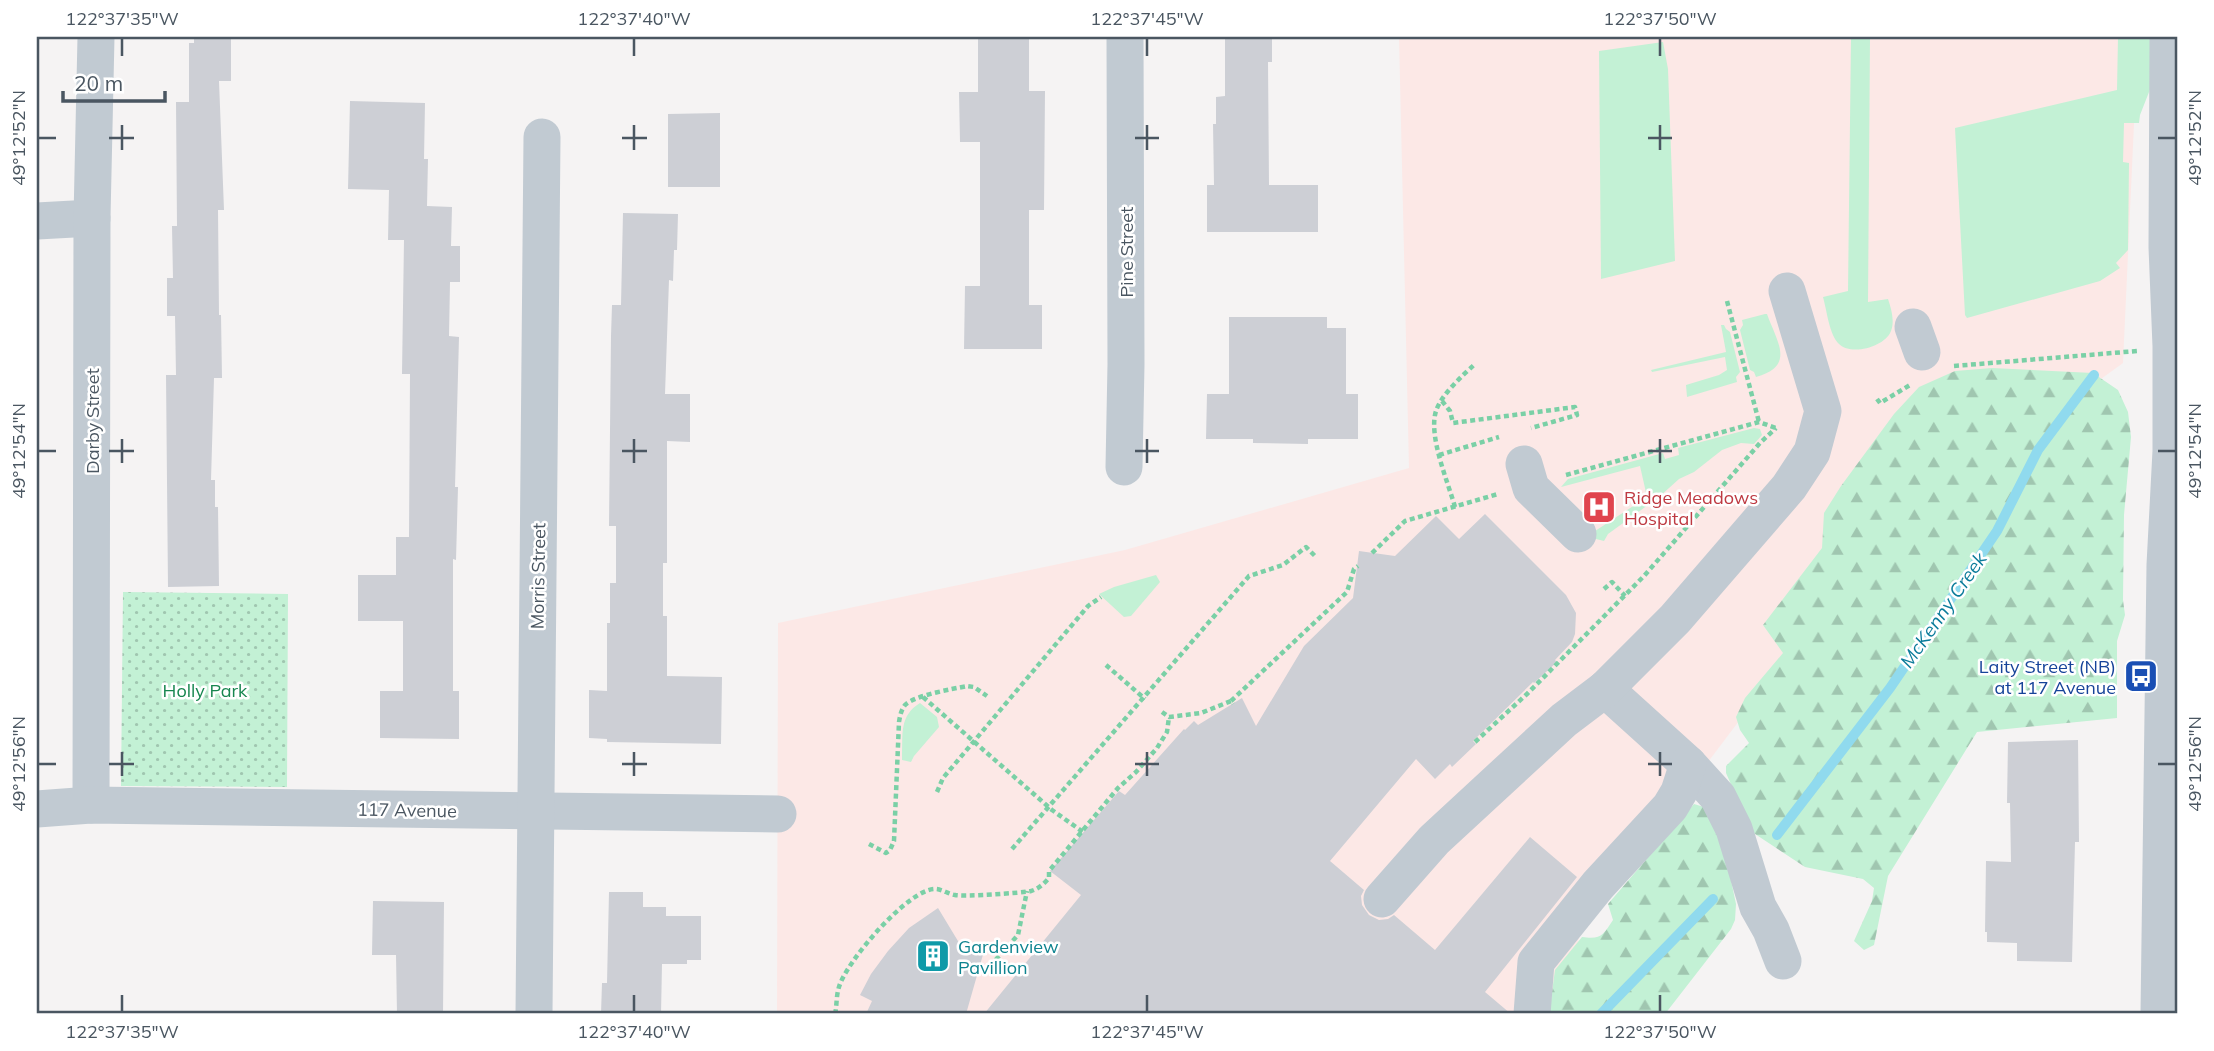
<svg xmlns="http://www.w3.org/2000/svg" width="2214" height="1051" font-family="Mulish,sans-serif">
  <defs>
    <pattern id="forest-firs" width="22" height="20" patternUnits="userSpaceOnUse" patternTransform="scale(1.75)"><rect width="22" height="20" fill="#c3f1d5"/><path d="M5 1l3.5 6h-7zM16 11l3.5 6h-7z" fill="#a0c6b0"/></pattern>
    <pattern id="park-dots" width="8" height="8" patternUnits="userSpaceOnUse" patternTransform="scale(1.75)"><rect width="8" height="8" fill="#c3f1d5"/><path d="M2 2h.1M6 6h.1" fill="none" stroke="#a0c6b0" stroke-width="1.8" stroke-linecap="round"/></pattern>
  </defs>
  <rect width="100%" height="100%" fill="#f5f3f3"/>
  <path fill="#fce8e6" d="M1399,37h739l-15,326 -252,183 -289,383 -27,85h-778l1,-391 347,-73 284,-82z"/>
  <g fill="#c3f1d5">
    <path d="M1851,37h19l-2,265 20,-3c3,9 7,22 3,32 -6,16 -40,25 -52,13 -10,-10 -12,-33 -16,-47l25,-6z"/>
    <path d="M2118,37h33v50l-11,28 -1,8h-15l-1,39 6,1 -1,87 -12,13 4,5 -20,13 -133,37 -2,-3 -10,-187 162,-38z"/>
    <path d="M1663,42l5,27 7,192 -74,18 -2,-228z"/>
    <path d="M1765,314h2c10,28 29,52 -11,63l-2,-5 -4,-2 -10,-40 3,-5 -1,-5z"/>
    <path d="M1721,325h3l2,4 4,3 10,40 -4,5 1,5 -50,15 -1,-12 33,-10 8,-5 -2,-13 -73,15 -1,-2 75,-18z"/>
    <path d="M1754,428l6,1 2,6 -8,9 -13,-1 -19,7 -28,22 -15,7 -20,18 -51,37 -4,7 -8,-2 -4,4 -3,-8 58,-38 -7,-31 -79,21 7,-8 95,-26 2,6 14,-4 -1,-7z"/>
    <path d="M1156,575l4,7 -29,34 -7,1 -25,-23 15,-7z"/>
    <path d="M920,703l17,14 2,10 -25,29 -3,6 -9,-2v-4c1,-22 -3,-40 18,-53z"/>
  </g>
  <g fill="url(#forest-firs)">
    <path d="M1992,368l101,5 25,17 10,22 3,25 -7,78 -1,85 2,15 -8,26v77l-140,14 -89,144 -14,69 -10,5 -10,-9 18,-40 2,-13 -11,-9 -58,-12 -53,-35 -26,-59v-7l23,-23 -9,-13 -4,-13 9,-19 38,-45 -20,-28 59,-77 2,-35 17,-27 53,-72 25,-27 36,-16z"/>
    <path d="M1694,804l10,3 18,31 14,66 -1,16 -4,9 -66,85h-116l6,-44 27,-33c19,3 21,-2 31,-17l-5,-16z"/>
  </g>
  <path fill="url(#park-dots)" d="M123,592l165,2 -1,193 -166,-1z"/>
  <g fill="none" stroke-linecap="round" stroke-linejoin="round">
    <g stroke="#90daee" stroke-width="10">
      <path d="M1777,835l113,-147 107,-157 41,-81 56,-75"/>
      <path d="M1601,1014l112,-115"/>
    </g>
  </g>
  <g fill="#cdcfd5">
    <path d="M194,37h37v44h-12l5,129h-6l1,105h2l1,63h-8l-3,102h4v27h3l1,79 -51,1 -2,-212h10l-1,-59h-8v-38h6l-1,-52h5l-1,-124h13v-59h5z"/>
    <path d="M978,37h51v54h16l-1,119h-15v95h13v44h-78l1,-63h15v-144h-20l-1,-50h19z"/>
    <path d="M1225,37h47v25h-4l1,123h49v47h-111v-47h7l-1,-61h3v-27l9,-1z"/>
    <path d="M350,101l75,2 -1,56h4l-1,47 25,1 -1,39h9v36h-10l-1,54 10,1 -4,150h3l-2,73 -3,-1v132h6v48l-79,-1v-47h23v-70h-45v-46h38v-38h13l1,-163h-8l2,-134h-16l1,-50 -41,-1z"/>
    <path d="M720,113v74h-52v-73z"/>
    <path d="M623,213l55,1 -1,36h-3l-1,31 -4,-1 -4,114h25v48l-23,-1v122h-4v53h4v60l55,1 -1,67 -114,-2v-3l-18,-1v-48l18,1v-68h3v-40h6v-57h-7l2,-190 1,-31h9z"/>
    <path d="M1229,317h98v11h19v66h12v45h-50v5l-55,-1v-4h-47l1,-45h22z"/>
    <path d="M1485,514l81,81 10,18 -1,21 -3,8 -17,18 2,2 -23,21 -1,-1 -60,59 3,3 -24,23 -2,-3 -15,15 -19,-20 -86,102 34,29 -3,6 1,9 7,10 10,5 9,-1 6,-4 41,35 95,-113 47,40 -92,115 26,22h-527l97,-119 -31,-24 69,-80 6,4 59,-66 1,1 9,-9 4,4 44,-27 14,28 48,-80 49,-48 6,-47 36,5 41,-40 23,23z"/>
    <path d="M2078,740l1,102h-4l-3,120 -55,-1v-18l-30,-1v-10h-2l1,-71 25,1 -1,-59h-3l1,-61z"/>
    <path d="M609,892h34v15h23v9h35v44h-14v4h-25l-1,50h-60l1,-31h5z"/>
    <path d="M373,901l71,1 -1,112h-46l-1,-59h-24z"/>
    <path d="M938,908l23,38 23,5 -18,63h-100l6,-13 -12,-6 11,-21 17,-23 21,-23z"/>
  </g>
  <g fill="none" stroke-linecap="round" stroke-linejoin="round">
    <g stroke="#7ad0a6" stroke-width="4.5" stroke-dasharray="5 3.5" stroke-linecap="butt">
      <path d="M1727,301l32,121"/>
      <path d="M1954,366l183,-15"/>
      <path d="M1877,399l3,4 30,-18"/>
      <path d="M1442,401l8,10 3,12 122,-16 2,8 -46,13"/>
      <path d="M1439,455l60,-18"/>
      <path d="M1566,475l193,-53 17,6"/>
      <path d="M1455,507c-7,-25 -27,-71 -19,-96 5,-16 27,-36 39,-47"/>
      <path d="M1372,553l33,-32 93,-27"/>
      <path d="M1604,589l8,-7 13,14"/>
      <path d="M1106,665l39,34"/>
      <path d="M923,697l129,113 31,22"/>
      <path d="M1231,701l116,-109 7,-23 4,-3"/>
      <path d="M1162,712l7,5 32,-4 30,-12 2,3"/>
      <path d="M1475,742l53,-49 116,-117 116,-133 16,-15"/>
      <path d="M937,792l6,-14 145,-172 13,-9"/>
      <path d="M869,844l17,9 4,-3 4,-9 5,-119c1,-6 2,-12 6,-17 10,-10 48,-16 62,-19l7,1 13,9"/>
      <path d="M1012,849l237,-273 34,-11 23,-18 9,9"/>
      <path d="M990,966l28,-31 9,-44"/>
      <path d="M835,1014c2,-8 1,-18 4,-27 7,-25 69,-98 96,-98 7,0 13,5 20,6 9,2 66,-2 76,-4 7,-2 13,-7 18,-13v-7l69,-83 18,-16 21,-24 10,-16 2,-15"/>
    </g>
    <g stroke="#c1cad2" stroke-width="37">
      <path d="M37,221l55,-3"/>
      <path d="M1913,327l9,25"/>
      <path d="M1524,464l7,24 47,46"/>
      <path d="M1124,467l2,-103 -1,-327"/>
      <path d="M1605,689l83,75 30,33 16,32 24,78 13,23 12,31"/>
      <path d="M91,805l1,-587 4,-181"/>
      <path d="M37,809l54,-4 687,9"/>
      <path d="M1382,899l52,-59 130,-120 41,-31 70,-70 114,-132 23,-35 11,-41 -36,-120"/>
      <path d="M534,1014l8,-877"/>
      <path d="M1532,1014l4,-52 62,-77 72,-78 9,-15 9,-28"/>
      <path d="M2159,1014l6,-449 6,-114v-105l-4,-99 1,-210"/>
    </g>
  </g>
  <path fill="none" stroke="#4a5661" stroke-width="2.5" d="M122,38v18M634,38v18M1147,38v18M1660,38v18M122,125v25M634,125v25M1147,125v25M1660,125v25M38,138h18M109,138h25M622,138h25M1135,138h24M1648,138h24M2158,138h18M122,439v24M634,439v24M1147,439v24M1660,439v24M38,451h18M109,451h25M622,451h25M1135,451h24M1648,451h24M2158,451h18M122,752v24M634,752v24M1147,752v24M1660,752v24M38,764h18M109,764h25M622,764h25M1135,764h24M1648,764h24M2158,764h18M122,995v17M634,995v17M1147,995v17M1660,995v17"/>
  <defs>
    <g id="hospital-square" transform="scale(1.75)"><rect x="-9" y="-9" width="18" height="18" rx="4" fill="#e0444e" stroke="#fff"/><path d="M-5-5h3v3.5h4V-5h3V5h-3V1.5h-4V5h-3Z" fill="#fff"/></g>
    <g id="bus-square" transform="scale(1.75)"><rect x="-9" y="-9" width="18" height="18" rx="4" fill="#1a4fb4" stroke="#fff"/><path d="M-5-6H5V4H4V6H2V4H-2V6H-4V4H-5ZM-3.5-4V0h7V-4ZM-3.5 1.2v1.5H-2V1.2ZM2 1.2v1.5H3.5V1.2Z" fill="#fff"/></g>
    <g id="building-square" transform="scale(1.75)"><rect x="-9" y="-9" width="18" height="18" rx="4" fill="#0f9aa8" stroke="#fff"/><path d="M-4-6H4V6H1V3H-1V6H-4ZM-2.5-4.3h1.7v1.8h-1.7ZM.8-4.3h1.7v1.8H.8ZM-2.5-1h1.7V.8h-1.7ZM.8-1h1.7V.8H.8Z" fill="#fff"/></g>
  </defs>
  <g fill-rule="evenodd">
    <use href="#hospital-square" x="1599" y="507"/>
    <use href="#bus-square" x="2141" y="676"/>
    <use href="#building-square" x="933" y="956"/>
  </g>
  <g text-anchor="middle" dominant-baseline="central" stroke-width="5" stroke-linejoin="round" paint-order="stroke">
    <g font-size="18" fill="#4a5661" stroke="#fff">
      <text transform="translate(1126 252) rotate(-90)">Pine Street</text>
      <text transform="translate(92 421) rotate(-90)">Darby Street</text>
      <text transform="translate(538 576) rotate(-89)">Morris Street</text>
      <text transform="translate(407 810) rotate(1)">117 Avenue</text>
    </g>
    <g font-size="18" fill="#be3a42" stroke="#fff" text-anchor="start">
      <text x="1624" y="497">Ridge Meadows<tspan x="1624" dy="21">Hospital</tspan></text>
    </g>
    <g font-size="18" fill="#164399" stroke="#fff" text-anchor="end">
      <text x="2116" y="666">Laity Street (NB)<tspan x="2116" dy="21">at 117 Avenue</tspan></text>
    </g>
    <g font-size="18" fill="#17864f" stroke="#fff">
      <text x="205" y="690">Holly Park</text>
    </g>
    <g font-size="18" fill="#0d838f" stroke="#fff" text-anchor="start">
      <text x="958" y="946">Gardenview<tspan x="958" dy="21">Pavillion</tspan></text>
    </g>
    <g font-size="19" font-style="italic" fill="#0c7c9b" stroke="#fff">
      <text transform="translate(1943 610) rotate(-55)">McKenny Creek</text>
    </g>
  </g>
  <rect width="2214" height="1051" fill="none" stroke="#ffffff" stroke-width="77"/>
  <path d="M63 91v10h102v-10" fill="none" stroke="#4a5661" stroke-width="3.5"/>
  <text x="74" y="91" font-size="21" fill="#4a5661" stroke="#ffffff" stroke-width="5" paint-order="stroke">20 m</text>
  <rect x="38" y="38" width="2138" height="974" fill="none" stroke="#4a5661" stroke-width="2.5"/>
  <g font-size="18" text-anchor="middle" fill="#4a5661">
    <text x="122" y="25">122°37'35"W</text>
    <text x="634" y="25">122°37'40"W</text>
    <text x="1147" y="25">122°37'45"W</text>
    <text x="1660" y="25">122°37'50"W</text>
    <text transform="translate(2195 138) rotate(-90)" y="6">49°12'52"N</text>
    <text transform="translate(19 138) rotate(-90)" y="6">49°12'52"N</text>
    <text transform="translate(2195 451) rotate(-90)" y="6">49°12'54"N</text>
    <text transform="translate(19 451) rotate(-90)" y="6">49°12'54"N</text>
    <text transform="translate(2195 764) rotate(-90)" y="6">49°12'56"N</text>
    <text transform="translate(19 764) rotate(-90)" y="6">49°12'56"N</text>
    <text x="122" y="1038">122°37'35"W</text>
    <text x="634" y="1038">122°37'40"W</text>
    <text x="1147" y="1038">122°37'45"W</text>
    <text x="1660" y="1038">122°37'50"W</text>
  </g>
</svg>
